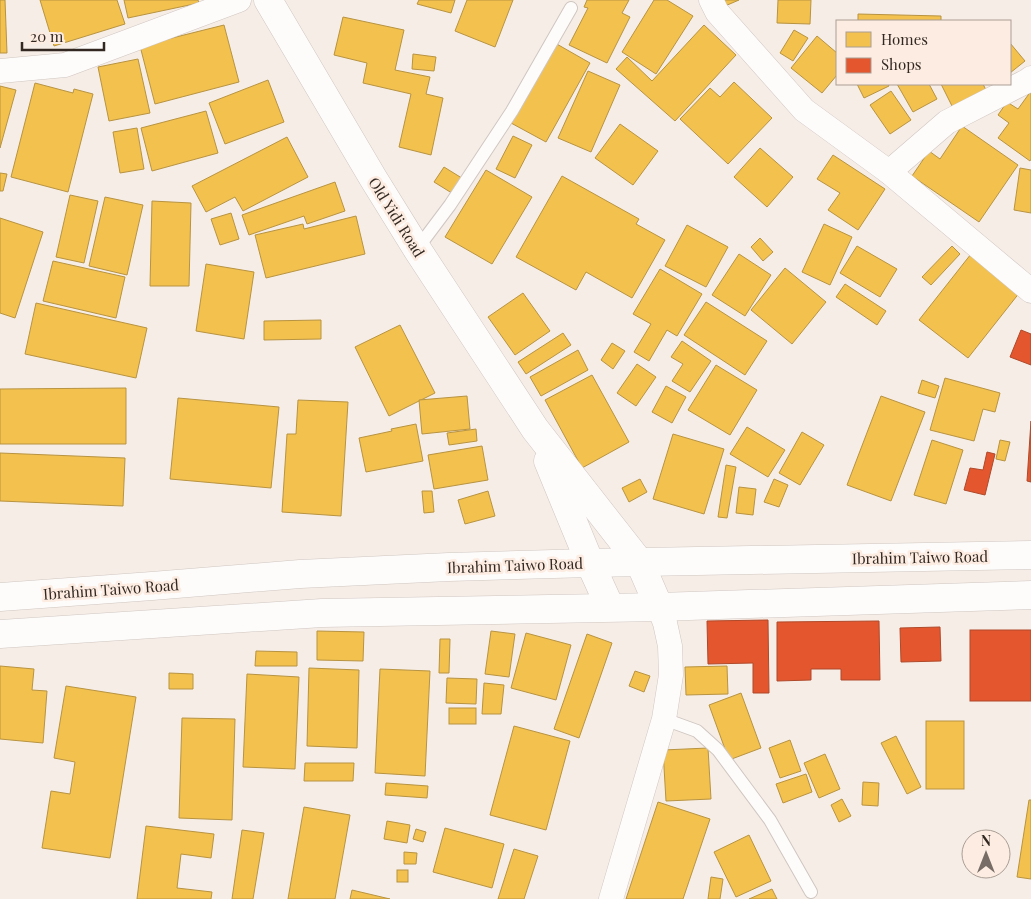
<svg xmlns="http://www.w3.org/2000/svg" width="1031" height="899" font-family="'Playfair Display',serif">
  <rect width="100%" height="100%" fill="#f6ede7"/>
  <g fill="#f2c14e" stroke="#b89340">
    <path d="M0,0h5l2,53h-7z"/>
    <path d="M40,0h77l8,24 -71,22z"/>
    <path d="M124,0h74l1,3 -71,15z"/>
    <path d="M419,0h36l-4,13 -34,-9z"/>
    <path d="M467,0h46l-18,47 -40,-16z"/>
    <path d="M587,0h42l-7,13 8,4 -23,46 -38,-18 19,-37 -4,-1z"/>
    <path d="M654,0h13l26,16 -37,58 -34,-22z"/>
    <path d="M723,0h16l-14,6z"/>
    <path d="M778,0h33l-1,24 -33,-1z"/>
    <path d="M858,14l83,2v5h-83z"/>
    <path d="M343,17l61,13 -9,40 35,7 -4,17 17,4 -12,57 -32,-8 12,-53 -48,-11 4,-20 -33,-8z"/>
    <path d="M224,25l15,57 -84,22 -15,-58z"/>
    <path d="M704,25l32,30 -61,66 -59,-52 11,-12 25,24z"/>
    <path d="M794,30l14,8 -15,23 -13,-8z"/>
    <path d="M817,36l20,17v22l-15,18 -31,-25z"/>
    <path d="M555,43l35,20 -44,79 -35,-19z"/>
    <path d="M1010,43l15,18 -15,12z"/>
    <path d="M413,54l23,3 -2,14 -22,-2z"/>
    <path d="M138,59l12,54 -41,8 -11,-54z"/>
    <path d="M588,71l32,14 -29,67 -33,-14z"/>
    <path d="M268,80l16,42 -59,22 -16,-41z"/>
    <path d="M734,82l38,36 -44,46 -48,-45 30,-31 10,9z"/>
    <path d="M35,83l38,10 1,-4 19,5 -25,98 -57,-15z"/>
    <path d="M857,84h31l1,2 -25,12z"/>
    <path d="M897,84h32l8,15 -24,13z"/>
    <path d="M941,84h42l4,8 -34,16z"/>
    <path d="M0,86l16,4 -16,58z"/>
    <path d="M891,91l20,29 -21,14 -20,-29z"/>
    <path d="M1031,91v68l-1,2 -32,-23 11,-15 -11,-8 9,-13 11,7z"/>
    <path d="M206,111l12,42 -66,18 -11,-43z"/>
    <path d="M620,124l38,27 -25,34 -38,-27z"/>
    <path d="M962,126l56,39 -39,57 -67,-46 17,-25 11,8z"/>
    <path d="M137,128l7,41 -24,4 -7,-41z"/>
    <path d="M513,136l19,9 -17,33 -19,-9z"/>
    <path d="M287,137l21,40 -65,34 -8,-14 -29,15 -14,-26z"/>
    <path d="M760,148l33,29 -26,30 -33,-30z"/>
    <path d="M833,155l52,34 -27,41 -30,-20 12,-17 -23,-14z"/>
    <path d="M444,167l21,13 -10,15 -21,-13z"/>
    <path d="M1020,168l11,2v43l-17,-3z"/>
    <path d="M486,170l46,27 -40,67 -47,-27z"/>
    <path d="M0,173l7,1 -4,17h-3z"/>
    <path d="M562,176l77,43 -3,5 29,16 -33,58 -46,-26 -10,18 -60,-33z"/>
    <path d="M335,182l10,29 -38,13 -3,-8 -55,19 -7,-20z"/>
    <path d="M70,195l28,6 -14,62 -28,-6z"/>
    <path d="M105,197l38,8 -16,70 -38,-9z"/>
    <path d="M152,201l39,2 -2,83h-39z"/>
    <path d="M231,213l8,26 -19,6 -9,-26z"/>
    <path d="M356,216l9,38 -99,24 -11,-43 48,-11 1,5z"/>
    <path d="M0,218l43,14 -28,86 -15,-5z"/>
    <path d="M824,224l28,13 -22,48 -28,-13z"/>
    <path d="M687,225l41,22 -22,40 -41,-21z"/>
    <path d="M760,238l13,14 -10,9 -12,-14z"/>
    <path d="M857,246l40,23 -17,28 -40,-24z"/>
    <path d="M952,246l8,8 -29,31 -9,-8z"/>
    <path d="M739,254l32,21 -26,41 -33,-21z"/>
    <path d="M971,254l49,38 -52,66 -49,-38z"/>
    <path d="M53,261l72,16 -9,41 -73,-17z"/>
    <path d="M206,264l48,8 -10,67 -48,-8z"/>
    <path d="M785,268l41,34 -34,42 -41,-34z"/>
    <path d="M660,269l42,25 -25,42 -10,-6 -18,31 -15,-9 17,-28 -18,-10z"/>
    <path d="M845,284l41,27 -9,14 -41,-28z"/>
    <path d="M523,293l27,38 -35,24 -27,-38z"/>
    <path d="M706,302l61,39 -22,34 -61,-40z"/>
    <path d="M36,303l111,25 -11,50 -111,-24z"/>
    <path d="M321,320v19l-57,1v-19z"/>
    <path d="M400,325l35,68 -46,23 -34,-69z"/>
    <path d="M563,333l8,12 -45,29 -8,-12z"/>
    <path d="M682,341l29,20 -21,31 -18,-11 11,-17 -12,-7z"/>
    <path d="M612,343l13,8 -12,18 -12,-9z"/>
    <path d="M578,350l10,20 -47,26 -11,-19z"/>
    <path d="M637,364l19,13 -20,29 -19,-13z"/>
    <path d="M716,365l41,25 -27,45 -42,-25z"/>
    <path d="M592,375l37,67 -47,26 -37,-68z"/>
    <path d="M945,378l55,15 -5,19 -12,-3 -9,32 -44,-11z"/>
    <path d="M922,380l17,6 -4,12 -17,-5z"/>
    <path d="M666,386l20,11 -14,26 -20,-11z"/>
    <path d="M126,388v56h-126v-55z"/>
    <path d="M467,396l3,33 -48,5 -3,-34z"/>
    <path d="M881,396l44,16 -34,89 -44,-16z"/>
    <path d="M178,398l101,9 -8,81 -101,-9z"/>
    <path d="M298,400l50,2 -7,114 -59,-4 5,-78h9z"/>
    <path d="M416,424l7,37 -57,11 -7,-34 33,-7 -1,-2z"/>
    <path d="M747,427l38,23 -17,27 -38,-23z"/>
    <path d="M476,429l1,12 -28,4 -2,-12z"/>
    <path d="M802,432l22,13 -24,40 -21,-12z"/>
    <path d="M673,434l51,15 -20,65 -51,-15z"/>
    <path d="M932,440l31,10 -17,54 -32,-9z"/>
    <path d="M1000,440l10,2 -5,19 -9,-2z"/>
    <path d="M482,446l6,34 -54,9 -6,-34z"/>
    <path d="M0,453l125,5 -2,48 -123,-5z"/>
    <path d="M726,465l10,2 -9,51 -9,-1z"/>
    <path d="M640,479l7,13 -18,10 -7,-14z"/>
    <path d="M774,479l14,6 -9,22 -15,-5z"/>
    <path d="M739,487l17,2 -3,26 -17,-2z"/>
    <path d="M422,491h10l2,21 -10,1z"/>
    <path d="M488,491l7,25 -30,8 -7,-24z"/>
    <path d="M317,631l47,1 -1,29 -46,-1z"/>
    <path d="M491,631l24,3 -6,43 -24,-3z"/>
    <path d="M526,633l45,12 -15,55 -45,-12z"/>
    <path d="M587,634l25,9 -33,95 -25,-9z"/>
    <path d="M440,639h10l-1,34h-10z"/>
    <path d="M256,651l41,1v14h-42z"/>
    <path d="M0,666l34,3 -2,21 15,1 -4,52 -43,-4z"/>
    <path d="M727,666l1,28 -42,1 -1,-28z"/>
    <path d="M309,668l50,2 -2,78 -50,-2z"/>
    <path d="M380,669l50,2 -5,105 -50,-3z"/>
    <path d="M635,671l15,5 -6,16 -15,-6z"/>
    <path d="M169,673l24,1v15h-24z"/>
    <path d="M247,674l52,3 -4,92 -52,-2z"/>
    <path d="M447,678l30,1 -1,25 -30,-1z"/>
    <path d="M484,683l20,2 -3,29h-19z"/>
    <path d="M66,686l70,11 -26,161 -68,-10 9,-57 19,3 5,-32 -21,-4z"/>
    <path d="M741,693l20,55 -32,12 -20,-55z"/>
    <rect x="449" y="708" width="27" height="16"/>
    <path d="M182,718l53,1 -3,101 -53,-2z"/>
    <rect x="926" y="721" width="38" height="68"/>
    <path d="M514,726l56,15 -24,89 -56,-15z"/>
    <path d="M896,736l25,51 -14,7 -26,-51z"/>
    <path d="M790,740l11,31 -21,7 -11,-30z"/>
    <path d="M708,748l3,51 -45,2 -3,-51z"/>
    <path d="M825,754l15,35 -21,9 -15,-35z"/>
    <path d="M305,763h49l-1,18h-49z"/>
    <path d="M806,774l6,18 -29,11 -7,-19z"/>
    <path d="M863,782l16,1 -1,23 -16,-1z"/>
    <path d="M386,783l42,3 -1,12 -42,-3z"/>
    <path d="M842,799l9,17 -12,6 -8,-17z"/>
    <path d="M1029,800h2v79l-14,-2z"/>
    <path d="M658,802l52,17 -27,80h-57z"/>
    <path d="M304,807l46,8 -15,84h-47z"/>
    <path d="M387,821l23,4 -3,18 -23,-4z"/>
    <path d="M146,826l68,8 -3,24 -30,-4 -4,34 35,4 -1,7h-74z"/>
    <path d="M445,828l59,16 -12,44 -59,-16z"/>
    <path d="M416,829l10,3 -3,10 -10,-3z"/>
    <path d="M242,830l22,3 -11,66h-21z"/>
    <path d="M749,835l22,46 -35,16 -22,-45z"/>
    <path d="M514,849l24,7 -14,43h-26z"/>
    <path d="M404,852l13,1 -1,11h-12z"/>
    <rect x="397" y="870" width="11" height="12"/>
    <path d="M711,877l12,2 -3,20h-12z"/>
    <path d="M772,889l5,10h-28z"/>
    <path d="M352,890l38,9h-40z"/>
  </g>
  <g fill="#e4572e" stroke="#af492a">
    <path d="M1021,330l10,4v31l-21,-8z"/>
    <path d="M1031,421v61l-4,-1z"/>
    <path d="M987,452l8,2 -10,41 -21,-5 6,-22 13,2z"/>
    <path d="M768,620l1,73h-16v-30l-45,1 -1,-43z"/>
    <path d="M879,621l1,59h-39v-11h-30v11l-34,1v-59z"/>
    <path d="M940,627l1,34 -40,1 -1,-34z"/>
    <rect x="970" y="630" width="61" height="71"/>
  </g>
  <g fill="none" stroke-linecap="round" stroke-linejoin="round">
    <g stroke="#cfc6c0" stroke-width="14">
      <g id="lane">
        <path d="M417,249l33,-44 62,-94 59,-103"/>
        <path d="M664,719l33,12 21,19 52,70 41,72"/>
      </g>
    </g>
    <g stroke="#cfc6c0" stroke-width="25">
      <g id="street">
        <path d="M711,0l6,12 87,98 85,62 142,119"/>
        <path d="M0,71l65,-6 174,-65"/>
        <path d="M889,172l58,-50 80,-41 4,-3"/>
        <path d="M611,899l53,-180 7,-44 -1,-29 -5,-23 -6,-16"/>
      </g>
    </g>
    <g stroke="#cfc6c0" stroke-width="29">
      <g id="primary">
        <path d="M268,0l105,178 44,71 118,180 105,134 19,44"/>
        <path d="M548,461l42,102 20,44"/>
        <path d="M0,597l152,-11 148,-12 149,-7 141,-4 441,-8"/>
        <path d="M0,634l322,-21 337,-6 372,-12"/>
      </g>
    </g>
    <use href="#lane" stroke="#fefcfb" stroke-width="12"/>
    <use href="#street" stroke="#fefcfb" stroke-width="24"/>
    <use href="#primary" stroke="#fefcfb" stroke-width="28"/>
  </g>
  <g text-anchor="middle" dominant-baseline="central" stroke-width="5" stroke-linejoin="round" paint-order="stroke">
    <g font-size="15" fill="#322821" stroke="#fcece1">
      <text transform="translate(397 217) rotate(58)">Old Yidi Road</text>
      <text transform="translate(920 557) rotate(-1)">Ibrahim Taiwo Road</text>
      <text transform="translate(515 565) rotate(-2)">Ibrahim Taiwo Road</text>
      <text transform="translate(111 589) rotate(-4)">Ibrahim Taiwo Road</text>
    </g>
  </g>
  <rect x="836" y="20" width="175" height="65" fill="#fcece1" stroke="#ab9e94"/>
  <rect x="846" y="32" width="25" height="15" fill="#f2c14e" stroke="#ab9e94"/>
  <text x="881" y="45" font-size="15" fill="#322821">Homes</text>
  <rect x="846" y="58" width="25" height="15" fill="#e4572e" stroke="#ab9e94"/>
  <text x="881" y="70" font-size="15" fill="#322821">Shops</text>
  <g transform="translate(986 854)"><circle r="24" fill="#fcece1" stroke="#ab9e94"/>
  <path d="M0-4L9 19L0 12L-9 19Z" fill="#776d66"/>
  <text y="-8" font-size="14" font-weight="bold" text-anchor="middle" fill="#322821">N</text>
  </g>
  <path d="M22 42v8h82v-8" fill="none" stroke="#322821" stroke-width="2.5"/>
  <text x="30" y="42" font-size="15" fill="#322821" stroke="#fcece1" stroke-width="4" paint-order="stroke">20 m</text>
</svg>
